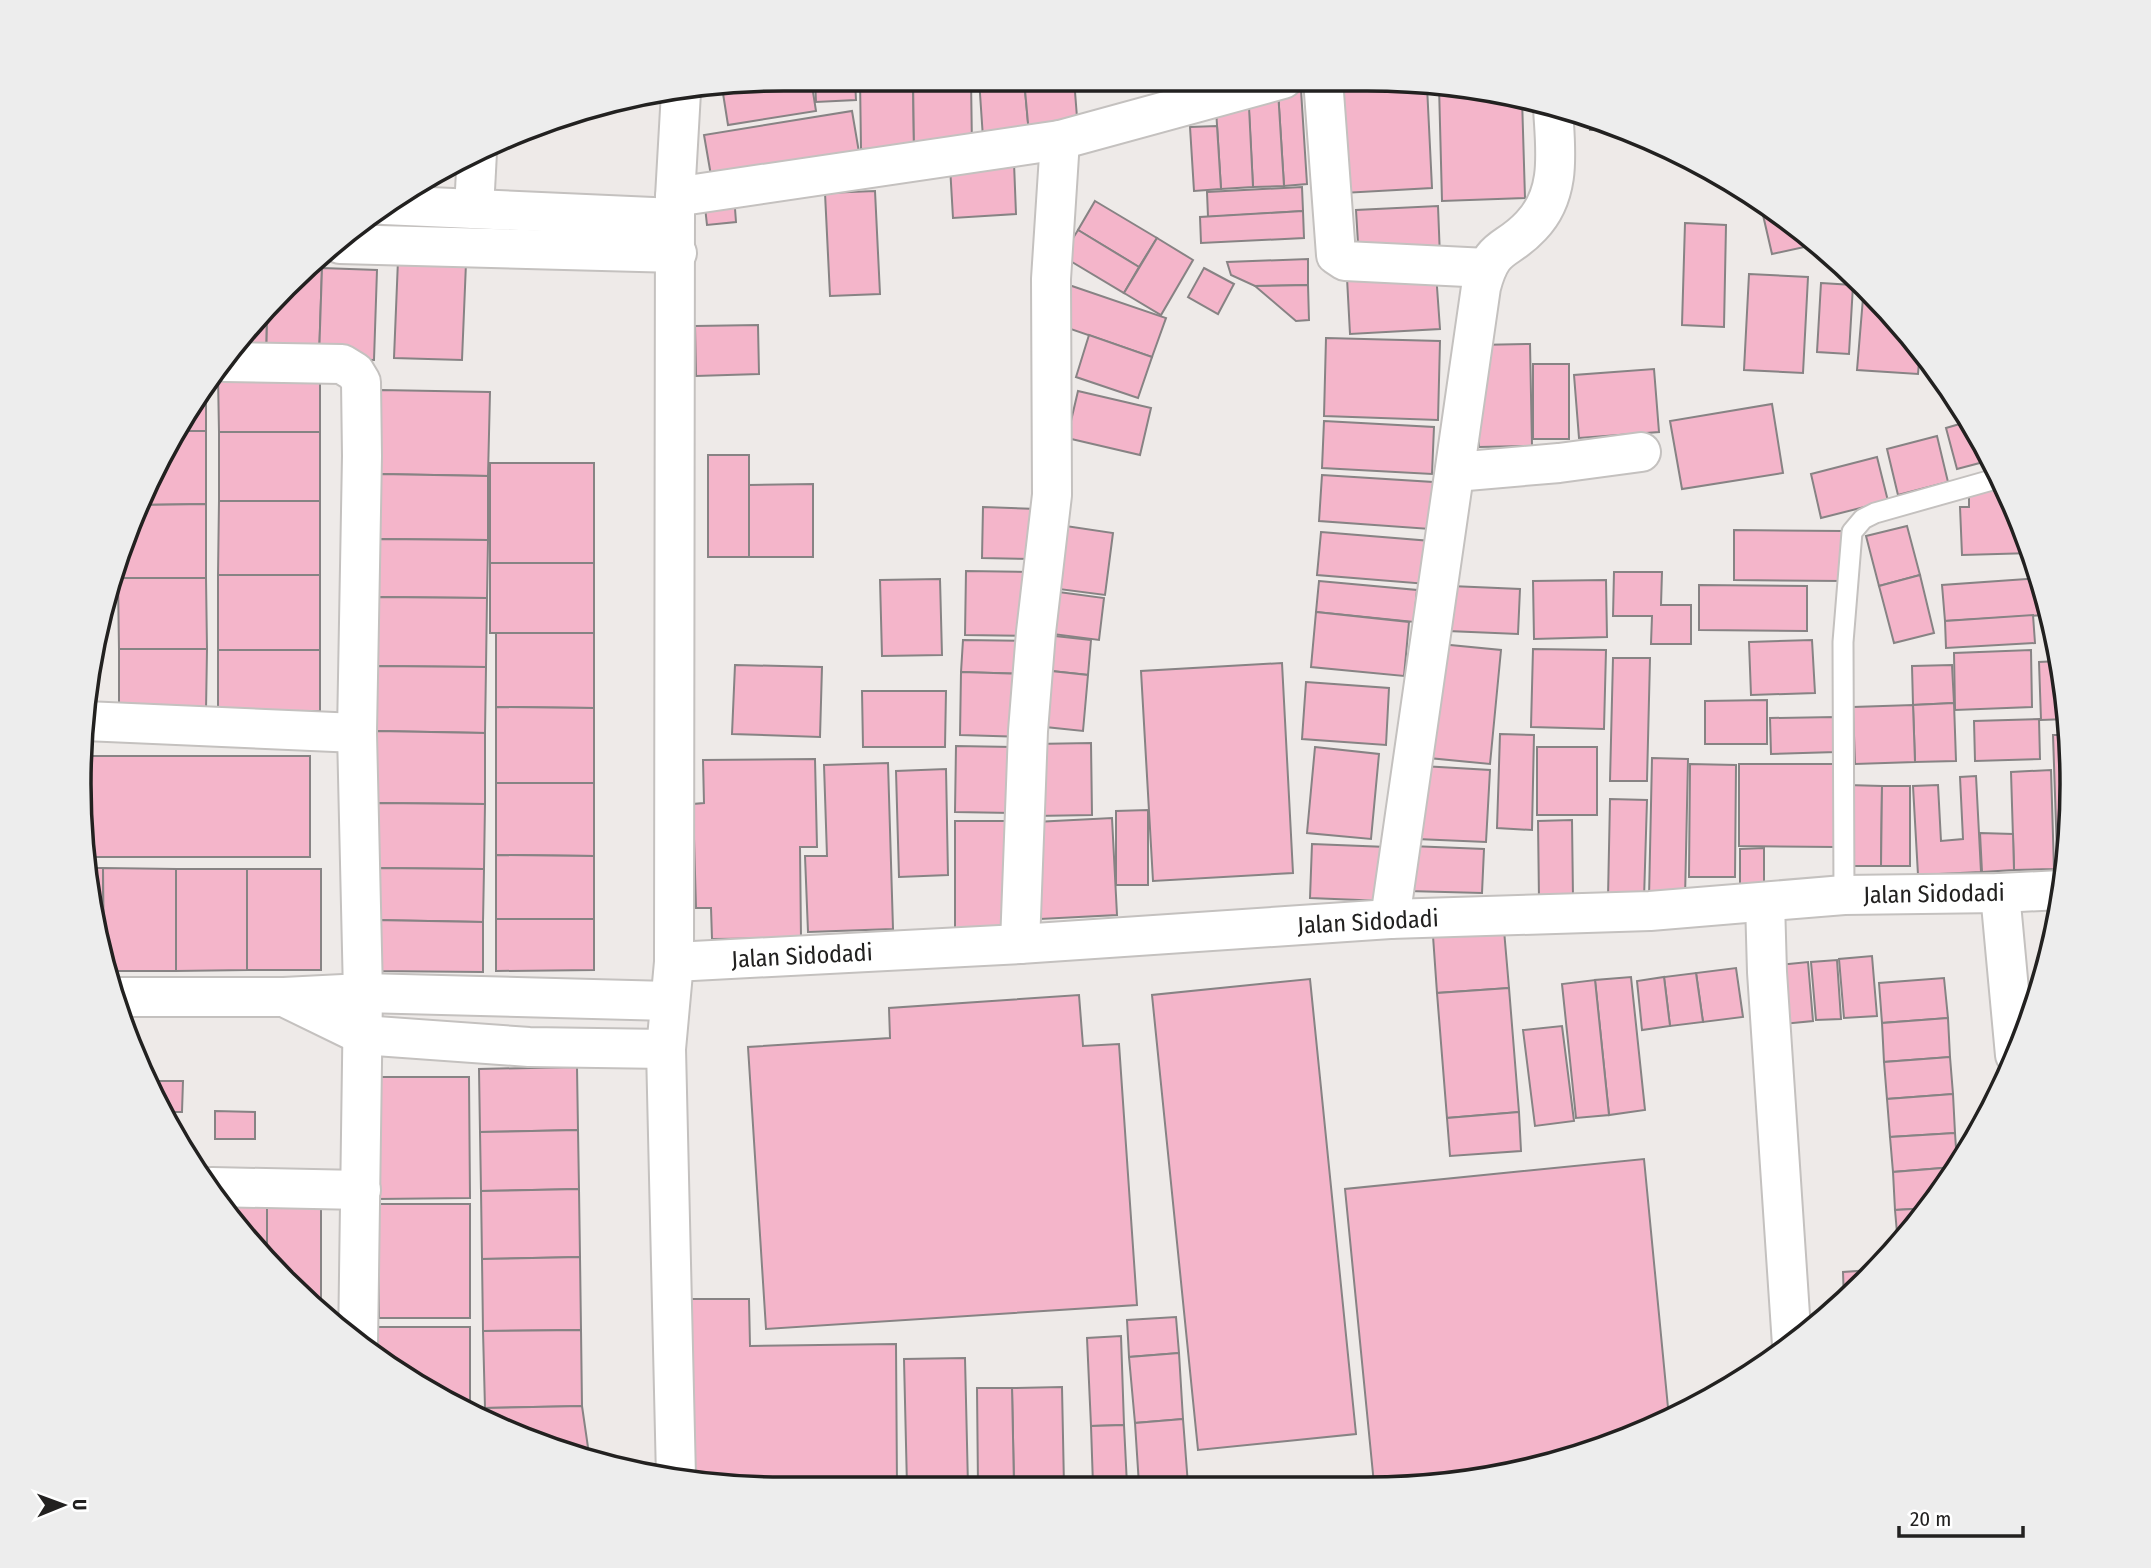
<svg xmlns="http://www.w3.org/2000/svg" width="2151" height="1568" font-family="'Fira Sans Condensed',sans-serif">
  <rect width="100%" height="100%" fill="#eeeae8"/>
  <g fill="#f4b5ca" stroke="#878384" stroke-width="2">
    <path d="M784,79h27l5,32 -88,14 -6,-38z"/>
    <path d="M815,79h40l1,21 -40,2z"/>
    <path d="M860,79h53l1,69 -53,1z"/>
    <path d="M913,79h58l1,68 -58,1z"/>
    <path d="M979,79h45l5,55 -46,4z"/>
    <path d="M1024,79h50l4,51 -49,4z"/>
    <path d="M1427,86l5,102 -89,5 -5,-103z"/>
    <path d="M1439,86l66,6 17,6 3,100 -83,3z"/>
    <path d="M1301,90l6,94 -23,2 -6,-95z"/>
    <path d="M1278,91l6,95 -31,1 -5,-94z"/>
    <path d="M639,98v6h-41l3,-1z"/>
    <path d="M1249,107l4,80 -32,2 -5,-80z"/>
    <path d="M852,111l9,53 -148,23 -9,-52z"/>
    <path d="M1590,118l35,11 -35,1z"/>
    <path d="M1217,126l4,63 -27,2 -4,-64z"/>
    <path d="M1014,163l2,51 -63,4 -3,-52z"/>
    <path d="M436,174l-1,16 -27,-1z"/>
    <path d="M1302,187l1,24 -95,6 -1,-25z"/>
    <path d="M875,191l5,103 -50,2 -5,-103z"/>
    <path d="M734,195l2,27 -29,3 -3,-27z"/>
    <path d="M1095,201l62,37 -18,29 -61,-37z"/>
    <path d="M1760,202l58,42 -46,10z"/>
    <path d="M1438,206l2,51 -81,3 -3,-50z"/>
    <path d="M1303,211l1,27 -103,5 -1,-26z"/>
    <path d="M1685,223l41,2 -2,102 -42,-2z"/>
    <path d="M1078,230l61,37 -15,26 -62,-37z"/>
    <path d="M1157,238l36,22 -32,55 -37,-22z"/>
    <path d="M1308,259v26l-53,1 -24,-11 -4,-13z"/>
    <path d="M398,260l68,3 -4,97 -68,-2z"/>
    <path d="M312,268h10l-3,90 -53,-1 1,-49z"/>
    <path d="M322,268l55,2 -3,90 -55,-2z"/>
    <path d="M1204,268l30,16 -16,30 -30,-17z"/>
    <path d="M1436,273l4,56 -90,5 -3,-56z"/>
    <path d="M1749,274l59,3 -5,96 -59,-3z"/>
    <path d="M1821,283l32,2 -4,69 -32,-2z"/>
    <path d="M1069,285l97,33 -14,39 -96,-33z"/>
    <path d="M1308,285l1,35 -13,1 -41,-35z"/>
    <path d="M1864,286l33,33 23,31 -2,24 -61,-4z"/>
    <path d="M267,308l-1,49 -37,-2 25,-36z"/>
    <path d="M758,325l1,49 -63,2 -1,-50z"/>
    <path d="M1089,335l63,22 -14,41 -62,-21z"/>
    <path d="M1326,338l114,3 -2,79 -114,-4z"/>
    <path d="M1530,344l2,102 -53,1 -2,-102z"/>
    <rect x="1533" y="364" width="36" height="75"/>
    <path d="M1654,369l5,63 -80,6 -5,-63z"/>
    <path d="M320,375v57h-101l-1,-56z"/>
    <path d="M206,390v41h-27z"/>
    <path d="M380,390l110,2 -2,84 -108,-2z"/>
    <path d="M1078,391l73,17 -11,47 -73,-17z"/>
    <path d="M1772,404l11,69 -101,16 -12,-68z"/>
    <path d="M1324,421l110,6 -2,47 -110,-6z"/>
    <path d="M1970,421l8,11 13,28 -34,9 -11,-41z"/>
    <path d="M179,431h27v73l-67,1 12,-33z"/>
    <rect x="219" y="432" width="101" height="69"/>
    <path d="M1937,436l11,46 -50,13 -11,-46z"/>
    <rect x="708" y="455" width="41" height="102"/>
    <path d="M1877,457l11,44 -67,17 -10,-44z"/>
    <rect x="490" y="463" width="104" height="100"/>
    <path d="M380,474l108,2v64l-109,-1z"/>
    <path d="M1322,475l111,7 -3,47 -111,-8z"/>
    <path d="M813,484v73h-64v-72z"/>
    <path d="M2002,485l31,68 -71,2 -2,-48h9v-15z"/>
    <path d="M219,501h101v74h-102z"/>
    <path d="M206,504v74h-88v-17l21,-56z"/>
    <path d="M983,507l54,2 -1,50 -54,-1z"/>
    <path d="M1059,525l54,8 -8,62 -54,-7z"/>
    <path d="M1907,526l13,49 -41,11 -13,-50z"/>
    <path d="M1734,530l109,1v50l-109,-1z"/>
    <path d="M1321,532l110,9 -4,43 -110,-9z"/>
    <path d="M379,539l109,1 -1,58 -109,-1z"/>
    <rect x="490" y="563" width="104" height="70"/>
    <path d="M966,571l66,1 -1,64 -66,-1z"/>
    <path d="M1614,572h48l-1,33h30v39h-40l1,-28h-39z"/>
    <rect x="218" y="575" width="102" height="75"/>
    <path d="M1920,575l14,58 -40,10 -15,-57z"/>
    <path d="M118,578h88l1,71h-88z"/>
    <path d="M2040,578l5,37 -100,6 -3,-36z"/>
    <path d="M940,579l2,76 -60,1 -2,-76z"/>
    <path d="M1606,580l1,57 -73,2 -1,-58z"/>
    <path d="M1319,581l98,9 -3,32 -98,-10z"/>
    <path d="M1699,585l108,1v45l-108,-1z"/>
    <path d="M1451,586l69,3 -2,45 -70,-3z"/>
    <path d="M1051,591l53,7 -5,42 -54,-7z"/>
    <path d="M378,597l109,1 -1,69 -109,-1z"/>
    <path d="M1316,612l93,10 -5,54 -93,-9z"/>
    <path d="M2033,615l2,28 -89,5 -1,-27z"/>
    <path d="M496,633h98v75l-98,-1z"/>
    <path d="M1046,635l45,5 -3,35 -46,-5z"/>
    <path d="M963,640l64,1v33l-66,-2z"/>
    <path d="M1812,640l3,53 -64,2 -2,-53z"/>
    <path d="M1440,644l61,6 -11,114 -61,-6z"/>
    <path d="M119,649h88l-1,62h-87z"/>
    <path d="M1533,649l73,1 -2,79 -73,-2z"/>
    <path d="M218,650h102v61l-102,1z"/>
    <path d="M2031,650l1,57 -77,3 -1,-57z"/>
    <path d="M1613,658h37l-3,123h-37z"/>
    <path d="M2059,661l7,31 1,27 -26,1 -2,-58z"/>
    <path d="M1282,663l11,210 -140,8 -12,-210z"/>
    <path d="M735,665l87,2 -2,70 -88,-3z"/>
    <path d="M1952,665l2,38 -41,2 -1,-39z"/>
    <path d="M377,666l109,1 -1,66 -108,-2z"/>
    <path d="M1042,670l46,5 -5,56 -47,-5z"/>
    <path d="M961,672l66,2 -2,63 -65,-2z"/>
    <path d="M1306,682l83,6 -3,57 -84,-6z"/>
    <path d="M862,691h84l-1,56h-82z"/>
    <path d="M1767,700v44h-62v-43z"/>
    <path d="M1954,703l2,58 -41,1 -2,-57z"/>
    <path d="M1913,705l2,57 -60,2 -2,-57z"/>
    <path d="M496,707l98,1v75h-98z"/>
    <path d="M1835,717l1,35 -65,2 -1,-36z"/>
    <path d="M2039,719l1,40 -65,2 -1,-40z"/>
    <path d="M377,731l108,2v71l-109,-1z"/>
    <path d="M1500,734l34,1 -2,95 -35,-2z"/>
    <path d="M2053,735h15l3,96 -4,23h-10z"/>
    <path d="M1091,743l1,72 -57,1 -1,-72z"/>
    <path d="M956,746l57,1 -1,66 -57,-1z"/>
    <path d="M1315,747l64,7 -8,85 -64,-6z"/>
    <rect x="1537" y="747" width="60" height="68"/>
    <rect x="85" y="756" width="225" height="101"/>
    <path d="M1652,758l36,1 -3,140 -36,-1z"/>
    <path d="M815,759l2,88h-17l1,91 -89,1 -1,-31h-15l-3,-104 11,-1 -1,-43z"/>
    <path d="M888,763l5,166 -85,3 -3,-76h22l-3,-91z"/>
    <path d="M1690,764l46,1 -1,112h-46z"/>
    <path d="M1739,764h96v83l-96,-1z"/>
    <path d="M1422,766l68,4 -4,72 -69,-3z"/>
    <path d="M946,769l2,106 -49,2 -3,-106z"/>
    <path d="M2051,770l3,99 -40,1 -3,-98z"/>
    <path d="M1976,776l5,96 -63,3 -5,-89 25,-1 3,56 22,-2 -3,-62z"/>
    <path d="M496,783h98v73l-98,-1z"/>
    <path d="M1847,785l35,1 -1,80h-34z"/>
    <path d="M1882,786h28v80h-29z"/>
    <path d="M1610,799l37,1 -3,99 -36,-1z"/>
    <path d="M376,803l109,1 -1,65 -109,-1z"/>
    <path d="M1148,810v75h-32v-74z"/>
    <path d="M1112,818l5,97 -77,4 -5,-97z"/>
    <path d="M1572,820l1,79 -34,1 -1,-79z"/>
    <path d="M955,821h58v112l-58,1z"/>
    <path d="M1980,833l33,1 1,36 -32,2z"/>
    <path d="M1312,844l75,3 -3,54 -74,-3z"/>
    <path d="M1410,846l74,3 -2,44 -74,-2z"/>
    <path d="M1764,848v39l-24,1v-39z"/>
    <path d="M496,855l98,1v63h-98z"/>
    <path d="M85,868h18v99l-18,-91z"/>
    <path d="M103,868l73,1v102h-72z"/>
    <path d="M375,868l109,1 -1,53 -109,-2z"/>
    <path d="M176,869h71v101l-71,1z"/>
    <rect x="247" y="869" width="74" height="101"/>
    <path d="M496,919h98v51l-98,1z"/>
    <path d="M374,920l109,2v50l-109,-1z"/>
    <path d="M1504,930l5,58 -72,5 -4,-57z"/>
    <path d="M1872,956l5,60 -33,2 -5,-59z"/>
    <path d="M1837,960l4,59 -25,1 -5,-58z"/>
    <path d="M1808,962l5,59 -30,3 -4,-59z"/>
    <path d="M1736,968l7,49 -40,5 -7,-49z"/>
    <path d="M1696,973l7,49 -33,4 -6,-49z"/>
    <path d="M1631,977l14,133 -36,5 -14,-135z"/>
    <path d="M1664,977l6,49 -28,4 -5,-49z"/>
    <path d="M1944,978l4,40 -66,5 -3,-40z"/>
    <path d="M1310,979l46,455 -158,16 -46,-455z"/>
    <path d="M1595,980l14,135 -33,3 -14,-134z"/>
    <path d="M1509,988l10,124 -72,6 -10,-125z"/>
    <path d="M1079,995l4,51 36,-2 18,261 -371,24 -18,-282 142,-9 -1,-30z"/>
    <path d="M1948,1018l2,39 -66,5 -2,-39z"/>
    <path d="M1562,1026l12,95 -39,5 -12,-96z"/>
    <path d="M1950,1057l3,37 -66,5 -3,-37z"/>
    <path d="M577,1067l1,63 -98,2 -1,-63z"/>
    <path d="M375,1077h94l1,121 -93,1z"/>
    <path d="M150,1081h33l-1,31h-20l-11,-16z"/>
    <path d="M1953,1094l2,39 -65,4 -3,-38z"/>
    <path d="M215,1111l40,1v27h-40z"/>
    <path d="M1519,1112l2,39 -71,5 -3,-38z"/>
    <path d="M578,1130l1,59 -98,2 -1,-59z"/>
    <path d="M1955,1133l2,30 -2,4 -62,5 -3,-35z"/>
    <path d="M1644,1159l25,259 -32,17 -178,48 -85,1 -29,-295z"/>
    <path d="M1955,1167l-25,41 -35,2 -2,-38z"/>
    <path d="M579,1189l1,68 -98,2 -1,-68z"/>
    <path d="M378,1204h92v114h-91z"/>
    <path d="M225,1205l42,1v55l-13,-12z"/>
    <path d="M321,1205v99h-8l-46,-43v-55z"/>
    <path d="M1930,1208l-4,6 -28,30 -3,-34z"/>
    <path d="M580,1257l1,73 -98,1 -1,-72z"/>
    <path d="M1873,1270l-29,31 -1,-29z"/>
    <path d="M687,1299h62l1,47 146,-2 1,143 -159,1 -50,-8z"/>
    <path d="M1176,1317l3,36 -50,4 -2,-37z"/>
    <path d="M376,1327h94v88l-94,-58z"/>
    <path d="M581,1330l1,76 -97,2 -2,-77z"/>
    <path d="M1121,1336l3,89 -33,1 -4,-88z"/>
    <path d="M1179,1353l4,66 -48,4 -6,-66z"/>
    <path d="M965,1358l3,128 -61,1 -3,-128z"/>
    <path d="M1062,1387l2,99h-50l-2,-98z"/>
    <path d="M977,1388h35l2,98h-36z"/>
    <path d="M582,1406l8,55 -103,-39 -2,-14z"/>
    <path d="M1183,1419l5,66h-49l-4,-62z"/>
    <path d="M1124,1425l3,60h-34l-2,-59z"/>
  </g>
  <g fill="none" stroke-linecap="round" stroke-linejoin="round">
    <g stroke="#c4c1bf" stroke-width="23">
      <path id="service" d="M1844,895l-1,-253 9,-110 11,-13 12,-6 124,-35"/>
    </g>
    <g stroke="#c4c1bf" stroke-width="42">
      <g id="minor">
        <path d="M1323,79l13,176 9,6 142,7"/>
        <path d="M675,197l385,-57 223,-61"/>
        <path d="M384,205l291,13"/>
        <path d="M474,209l3,-57"/>
        <path d="M340,244l337,9"/>
        <path d="M225,362l117,2 13,8 6,10 1,74 -5,277 6,260 -5,353"/>
        <path d="M1455,472l104,-9 82,-11"/>
        <path d="M85,721l272,12"/>
        <path d="M2000,893l15,162"/>
        <path d="M1765,902l2,70 25,373"/>
        <path d="M1390,919l91,-632c12,-45 24,-33 50,-61 32,-33 24,-78 22,-119"/>
        <path d="M1020,944l8,-213 8,-99 16,-137 -1,-216 9,-139"/>
        <path d="M674,962l346,-18 370,-25 260,-8 194,-16 156,-2 61,-3"/>
        <path d="M114,997h170"/>
        <path d="M666,1049l-137,-2 -167,-12 -78,-38 79,-4 306,8"/>
        <path d="M212,1187l149,3"/>
        <path d="M676,1477l-10,-428 8,-87 1,-765 6,-105"/>
      </g>
    </g>
    <use href="#service" stroke="#fff" stroke-width="19"/>
    <use href="#minor" stroke="#fff" stroke-width="38"/>
  </g>
  <g text-anchor="middle" dominant-baseline="central" stroke-width="7" stroke-linejoin="round" paint-order="stroke">
    <g font-size="24" fill="#222120" stroke="#fff">
      <text transform="translate(1934 894) rotate(-1)">Jalan Sidodadi</text>
      <text transform="translate(1368 922) rotate(-3)">Jalan Sidodadi</text>
      <text transform="translate(802 956) rotate(-3)">Jalan Sidodadi</text>
    </g>
  </g>
  <path d="M0 0H2151V1568H0ZM784 91H1367A693 693 0 0 1 2060 784V784A693 693 0 0 1 1367 1477H784A693 693 0 0 1 91 784V784A693 693 0 0 1 784 91Z" fill="#ededed" fill-rule="evenodd"/>
  <path fill="none" stroke="#222120" stroke-width="3.5" d="M784 91H1367A693 693 0 0 1 2060 784V784A693 693 0 0 1 1367 1477H784A693 693 0 0 1 91 784V784A693 693 0 0 1 784 91Z"/>
  <g transform="translate(63 1505) rotate(89)" stroke="#ffffff" stroke-width="5" paint-order="stroke">
  <path d="M0-5L12 26L0 18L-12 26Z" fill="#222120"/>
  <text y="-10" font-size="19" font-weight="bold" text-anchor="middle" fill="#222120">U</text>
  </g>
  <path d="M1899 1526v10h124v-10" fill="none" stroke="#222120" stroke-width="3.5"/>
  <text x="1910" y="1526" font-size="21" fill="#222120" stroke="#ffffff" stroke-width="5" paint-order="stroke">20 m</text>
</svg>
